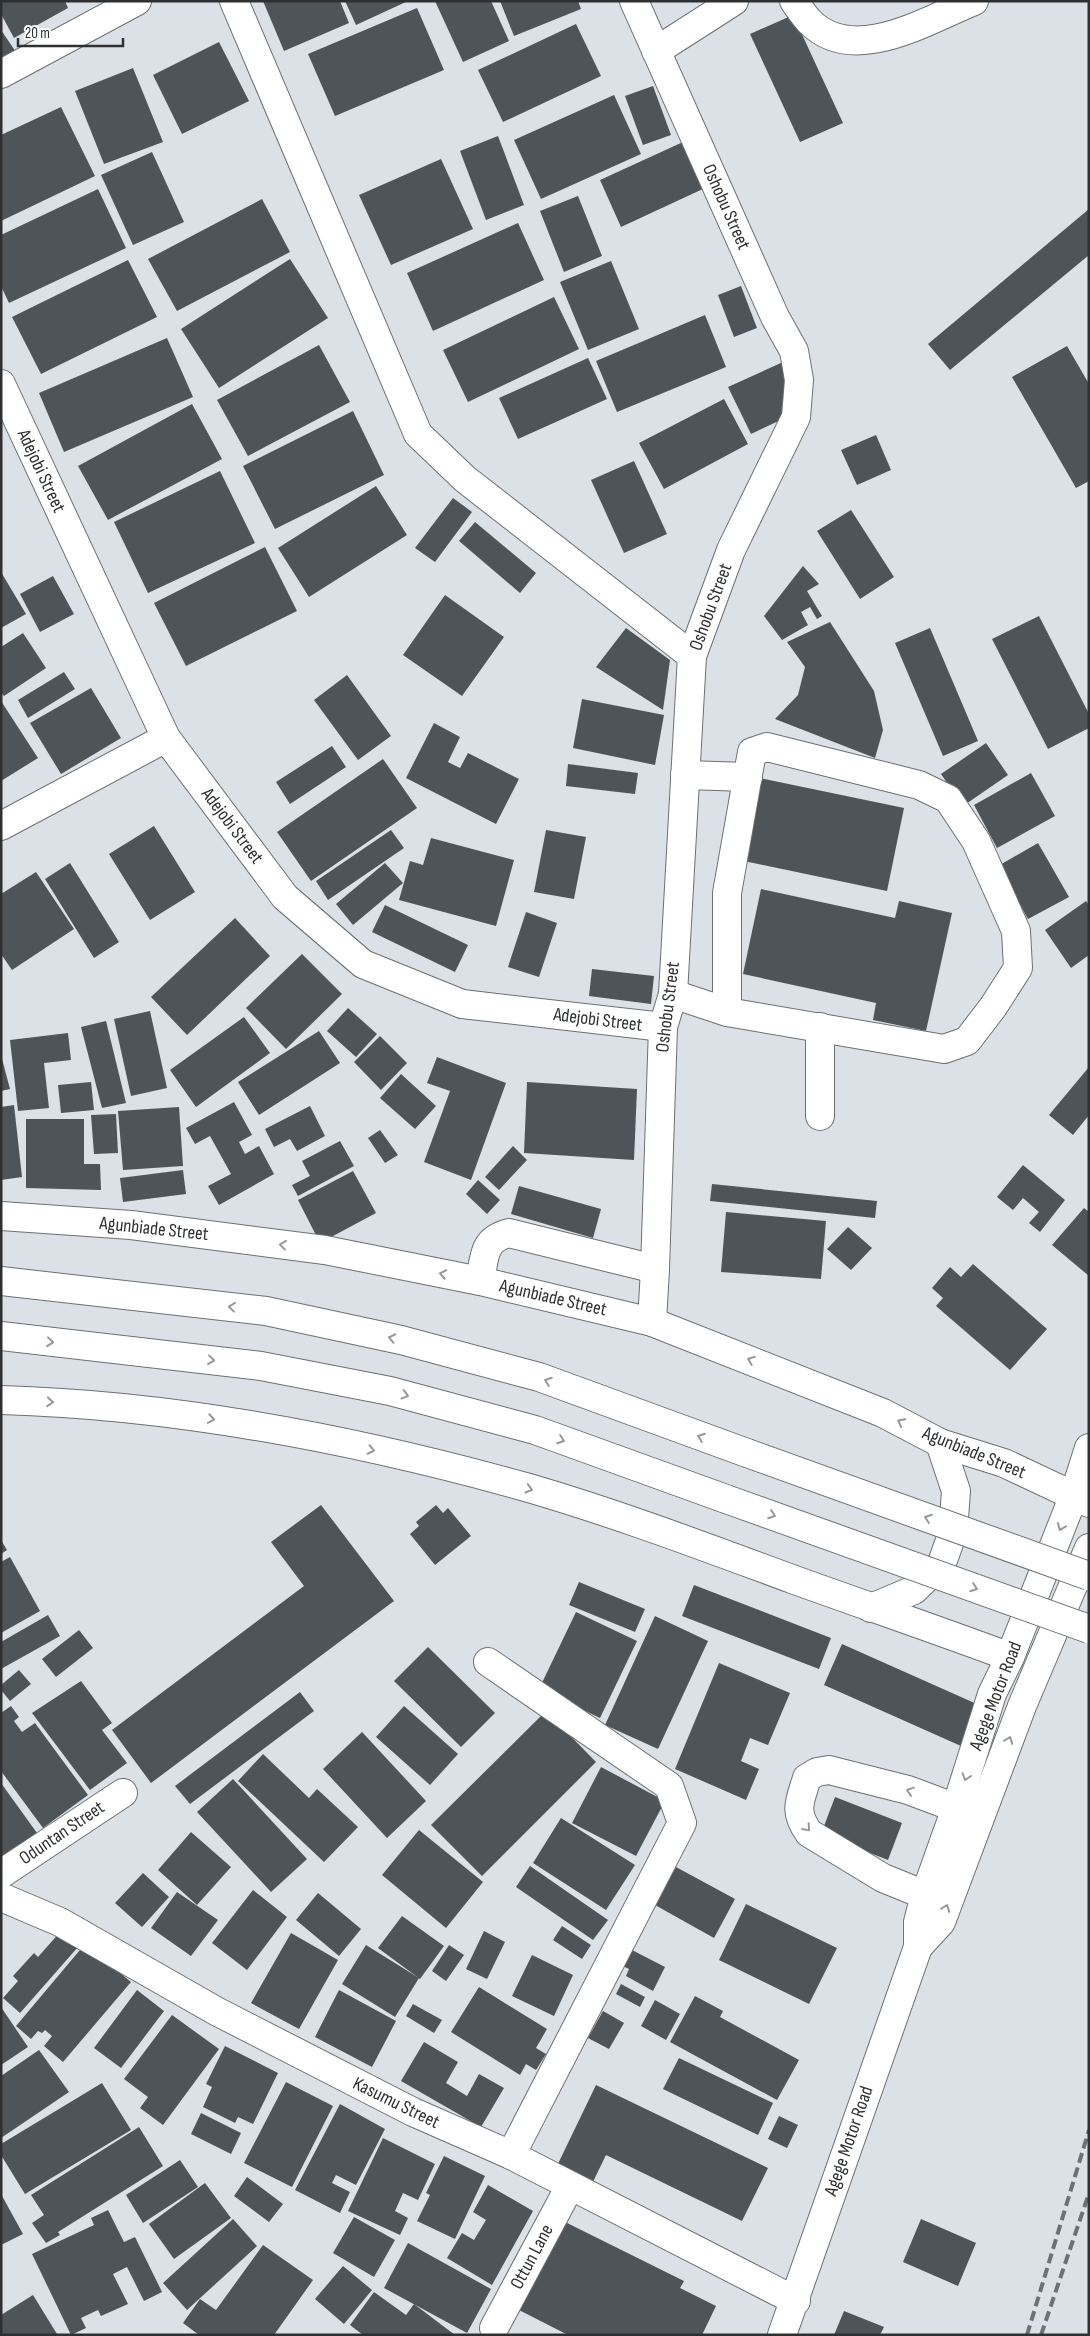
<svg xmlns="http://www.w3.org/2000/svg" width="1090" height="2336" font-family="'Sofia Sans Condensed',sans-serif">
  <rect width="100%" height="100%" fill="#dbe1e6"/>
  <g fill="#4f5458">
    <path d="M1,1h64l3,7 -54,30 -13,-24z"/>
    <path d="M263,1h77l9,22 -65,28z"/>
    <path d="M345,1h63l-52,24z"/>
    <path d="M435,1h56l18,40 -46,21z"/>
    <path d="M500,1h78l3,8 -67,27z"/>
    <path d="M417,8l27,62 -109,46 -27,-62z"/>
    <path d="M793,15l50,108 -43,19 -50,-108z"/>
    <path d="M576,24l25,52 -98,46 -25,-52z"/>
    <path d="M1,30l17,25 -17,10z"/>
    <path d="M219,42l30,59 -67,33 -29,-59z"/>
    <path d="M133,68l30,74 -59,22 -29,-73z"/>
    <path d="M653,86l18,49 -28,10 -18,-49z"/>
    <path d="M614,95l27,59 -100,45 -27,-59z"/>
    <path d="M61,107l34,69 -94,45v-86z"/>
    <path d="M498,136l26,69 -38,15 -26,-69z"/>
    <path d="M683,142l22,46 -84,39 -21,-47z"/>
    <path d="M152,152l32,70 -51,23 -32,-70z"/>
    <path d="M441,159l32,70 -82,36 -32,-70z"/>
    <path d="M98,189l28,59 -117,55 -8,-17v-51z"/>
    <path d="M578,196l24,60 -38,16 -24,-61z"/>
    <path d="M262,199l28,53 -113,59 -29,-52z"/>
    <path d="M1089,209v46l-139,115 -22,-26z"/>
    <path d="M518,223l26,57 -111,51 -26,-58z"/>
    <path d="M290,259l38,59 -109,70 -38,-59z"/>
    <path d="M128,260l29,57 -116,57 -29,-57z"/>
    <path d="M611,261l28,68 -51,21 -28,-68z"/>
    <path d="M741,286l16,42 -23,9 -16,-42z"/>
    <path d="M554,297l25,52 -111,53 -25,-52z"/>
    <path d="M705,315l21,52 -109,45 -21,-51z"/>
    <path d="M167,338l26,59 -129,55 -25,-59z"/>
    <path d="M319,345l31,57 -102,54 -31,-56z"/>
    <path d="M1067,346l22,38v97l-13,7 -64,-111z"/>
    <path d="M588,358l19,41 -89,40 -19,-41z"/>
    <path d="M783,362l4,55 -36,17 -23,-47z"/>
    <path d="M724,399l24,45 -84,45 -25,-46z"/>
    <path d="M192,404l30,55 -114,61 -30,-54z"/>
    <path d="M353,411l31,64 -109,54 -32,-63z"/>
    <path d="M876,435l15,35 -34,15 -16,-35z"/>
    <path d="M634,461l33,73 -43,19 -33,-73z"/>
    <path d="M220,471l35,72 -107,50 -34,-71z"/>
    <path d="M376,486l31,49 -98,62 -31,-49z"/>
    <path d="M453,498l19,14 -37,50 -20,-14z"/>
    <path d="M851,510l43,67 -34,22 -43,-68z"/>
    <path d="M475,522l61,51 -16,20 -61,-52z"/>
    <path d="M265,547l32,64 -111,55 -32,-63z"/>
    <path d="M803,566l16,18 -12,7 15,25 -5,3 -7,-12 -9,5 7,13 -26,15 -18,-24z"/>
    <path d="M1,572l25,42 -25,14z"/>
    <path d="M53,576l21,38 -34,18 -20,-38z"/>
    <path d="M445,595l59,42 -42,59 -59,-41z"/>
    <path d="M1039,616l50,98v14l-41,21 -56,-110z"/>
    <path d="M830,622l44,69 9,39 -8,28 -100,-39 23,-24 7,-28 -18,-25z"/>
    <path d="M626,628l44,32 -7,50 -67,-43z"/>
    <path d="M930,628l48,113 -35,15 -48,-113z"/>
    <path d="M23,633l23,35 -42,28 -3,-4v-45z"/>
    <path d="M64,672l11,17 -47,29 -10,-18z"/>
    <path d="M347,675l44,61 -33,24 -44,-60z"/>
    <path d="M91,688l30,50 -60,36 -31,-51z"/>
    <path d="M582,699l82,16 -9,50 -82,-17z"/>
    <path d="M1,701l37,57 -37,23z"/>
    <path d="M434,723l26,14 -12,25 12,6 8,-15 51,26 -23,45 -90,-46z"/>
    <path d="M986,743l22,32 -45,31 -22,-32z"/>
    <path d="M332,746l14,21 -56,37 -14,-22z"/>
    <path d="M383,759l34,49 -106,73 -34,-49z"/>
    <path d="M568,764l70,9 -3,21 -69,-8z"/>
    <path d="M1031,773l24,43 -58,32 -23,-43z"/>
    <path d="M755,777l149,31 -17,83 -148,-31z"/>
    <path d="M154,826l41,66 -45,28 -41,-66z"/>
    <path d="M391,830l13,18 -76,52 -12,-19z"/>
    <path d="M546,830l40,7 -12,62 -40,-7z"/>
    <path d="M431,838l83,22 -18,66 -97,-26 11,-39 13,4z"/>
    <path d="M1038,843l31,54 -41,22 -30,-53z"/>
    <path d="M70,863l49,79 -25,16 -49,-79z"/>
    <path d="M385,863l18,20 -50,42 -17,-21z"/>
    <path d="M36,872l38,57 -62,41 -11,-16v-60z"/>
    <path d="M761,889l134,29 4,-17 53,12 -26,118 -53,-11 3,-17 -133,-29z"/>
    <path d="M1086,901l3,4v50l-18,13 -26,-38z"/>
    <path d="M385,905l83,40 -13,27 -83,-40z"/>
    <path d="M526,912l31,11 -18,54 -31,-10z"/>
    <path d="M235,918l35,38 -83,79 -36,-38z"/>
    <path d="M302,954l40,40 -56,55 -40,-41z"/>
    <path d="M592,969l62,7 -3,28 -62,-8z"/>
    <path d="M348,1008l29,26 -21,23 -29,-26z"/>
    <path d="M150,1011l17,77 -36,8 -17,-77z"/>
    <path d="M244,1017l26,36 -74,54 -26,-37z"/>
    <path d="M106,1021l20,82 -24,5 -21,-81z"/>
    <path d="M319,1031l21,32 -81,52 -21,-33z"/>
    <path d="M68,1033l3,27 -27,3 5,45 -31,3 -8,-71z"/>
    <path d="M380,1036l27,27 -26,27 -27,-28z"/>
    <path d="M1,1055l9,34 -9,2z"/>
    <path d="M437,1057l69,26 -35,97 -47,-18 26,-71 -23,-8z"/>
    <path d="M1089,1067v48l-16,20 -24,-20z"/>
    <path d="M401,1074l35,32 -21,23 -35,-31z"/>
    <path d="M91,1082l3,28 -33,3 -3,-28z"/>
    <path d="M527,1082l110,7 -3,71 -110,-7z"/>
    <path d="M234,1102l18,33 -13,7 6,12 14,-8 15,28 -55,31 -11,-19 23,-12 -21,-38 -15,8 -9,-16z"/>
    <path d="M14,1105l8,72 -21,3v-73z"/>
    <path d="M310,1106l15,30 -28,15 -7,-12 -16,8 -9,-18z"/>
    <path d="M179,1107l4,59 -60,4 -5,-59z"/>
    <path d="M116,1114l2,39 -24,1 -3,-39z"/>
    <path d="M26,1119h58v45h16l1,26 -75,-2z"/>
    <path d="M380,1130l18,25 -13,8 -17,-25z"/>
    <path d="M340,1141l14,25 -56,30 -6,-11 18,-9 -8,-15z"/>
    <path d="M513,1146l14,14 -28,30 -14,-13z"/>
    <path d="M1023,1165l42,35 -25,32 -11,-9 10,-11 -16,-14 -10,12 -16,-13z"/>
    <path d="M183,1170l3,24 -63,8 -3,-24z"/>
    <path d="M353,1171l23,42 -56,30 -22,-43z"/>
    <path d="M478,1180l22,20 -13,14 -21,-20z"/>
    <path d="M712,1184l165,17 -2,17 -165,-17z"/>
    <path d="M519,1186l82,23 -8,29 -82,-24z"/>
    <path d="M1084,1208l5,4v64l-37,-31z"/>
    <path d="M726,1212l100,9 -5,58 -100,-7z"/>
    <path d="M848,1227l24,21 -21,22 -24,-21z"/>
    <path d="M973,1264l74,65 -37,41 -74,-64 7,-8 -11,-10 18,-21 11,10z"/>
    <path d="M321,1505l73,96 -243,182 -39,-53 192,-144 -33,-44z"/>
    <path d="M436,1505l7,8 5,-5 23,28 -36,29 -25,-31 9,-8 -3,-4z"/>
    <path d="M1,1540l6,10 -6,4z"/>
    <path d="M10,1557l30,54 -39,22v-71z"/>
    <path d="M579,1582l66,27 -10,23 -66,-27z"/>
    <path d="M694,1585l137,53 -12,31 -137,-53z"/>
    <path d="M576,1612l61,29 -37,77 -61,-29z"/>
    <path d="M48,1615l12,21 -59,33v-27z"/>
    <path d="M655,1616l53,25 -50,108 -53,-24z"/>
    <path d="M79,1630l14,18 -37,29 -14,-18z"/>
    <path d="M842,1644l137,61 -18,41 -137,-61z"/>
    <path d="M428,1647l67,66 -34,34 -67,-66z"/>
    <path d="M719,1663l71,30 -22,52 -18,-7 -9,23 18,8 -13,31 -71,-31z"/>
    <path d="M19,1670l12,14 -21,17 -9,-11v-5z"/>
    <path d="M81,1681l31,42 -10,7 25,33 -37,27 -58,-77z"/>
    <path d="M300,1692l14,19 -124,93 -15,-18z"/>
    <path d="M11,1706l8,11 -5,4 8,11 13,-9 53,72 -45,33 -42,-57v-58z"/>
    <path d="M404,1706l54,48 -28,31 -54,-48z"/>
    <path d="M546,1711l50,51 -114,114 -51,-51z"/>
    <path d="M362,1732l64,69 -39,37 -64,-69z"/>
    <path d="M263,1754l46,44 8,-9 41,38 -34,35 -86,-81z"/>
    <path d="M601,1767l64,34 -29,55 -64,-33z"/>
    <path d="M233,1779l74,80 -36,33 -74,-80z"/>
    <path d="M1,1783l36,50 -36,24z"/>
    <path d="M835,1797l67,26 -14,37 -67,-26z"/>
    <path d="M561,1818l74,47 -29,45 -73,-47z"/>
    <path d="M419,1830l64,52 -37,46 -64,-53z"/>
    <path d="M191,1832l40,35 -34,38 -39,-35z"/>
    <path d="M530,1866l78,54 -15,20 -77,-53z"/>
    <path d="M676,1867l59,32 -21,39 -59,-33z"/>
    <path d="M143,1873l26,24 -27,30 -27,-24z"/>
    <path d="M253,1890l34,27 -40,53 -35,-27z"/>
    <path d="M177,1892l41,28 -27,36 -40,-28z"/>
    <path d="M318,1893l43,36 -22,27 -43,-36z"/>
    <path d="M746,1904l91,44 -28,56 -90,-44z"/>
    <path d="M402,1916l42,30 -24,33 -42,-31z"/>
    <path d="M562,1926l29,19 -9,14 -29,-19z"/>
    <path d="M61,1931l17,16 -58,66 -17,-15 15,-17 -5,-5 21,-23 4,4z"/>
    <path d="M484,1931l21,11 -18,37 -21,-10z"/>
    <path d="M291,1933l47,27 -39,69 -48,-26z"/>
    <path d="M85,1944l46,38 -68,80 -19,-16 8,-10 -7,-6 -3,3 -4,-2 -7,8 -15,-13z"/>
    <path d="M366,1945l53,33 -24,39 -53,-33z"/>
    <path d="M449,1945l15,10 -18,26 -14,-10z"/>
    <path d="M632,1950l33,17 -12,24 -27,-15 3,-7 -6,-3z"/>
    <path d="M532,1955l41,20 -19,41 -42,-20z"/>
    <path d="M621,1984l24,13 -5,10 -24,-13z"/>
    <path d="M479,1987l68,42 -11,19 10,6 -10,16 -10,-6 -6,11 -69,-43z"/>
    <path d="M137,1990l27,21 -43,57 -27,-20z"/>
    <path d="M339,1990l57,31 -24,46 -57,-30z"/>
    <path d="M695,1996l28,15 -3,6 79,43 -22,40 -107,-58z"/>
    <path d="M655,2000l25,14 -14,26 -25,-14z"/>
    <path d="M413,2004l29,16 -8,13 -28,-17z"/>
    <path d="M1,2007l27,40 -27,18z"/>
    <path d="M603,2011l21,12 -15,26 -21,-11z"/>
    <path d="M172,2015l47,34 -56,76 -23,-17 8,-11 -24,-18z"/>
    <path d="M424,2042l34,20 -12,21 21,13 12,-22 25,14 -23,39 -80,-46z"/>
    <path d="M225,2046l53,27 -25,51 -15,-7 -3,6 -32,-16 9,-20 -6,-3z"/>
    <path d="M39,2050l30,42 -68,46v-62z"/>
    <path d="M679,2058l94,45 -15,32 -95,-46z"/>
    <path d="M286,2082l47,24 -41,81 -48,-24z"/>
    <path d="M102,2083l29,47 -106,64 -24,-39v-11z"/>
    <path d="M596,2085l172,83 -26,53 -136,-66 -16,33 -35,-18z"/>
    <path d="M340,2104l45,25 -29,56 -20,-10 -4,8 18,9 -10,21 -45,-23z"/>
    <path d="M201,2113l40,20 -10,21 -40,-20z"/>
    <path d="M779,2116l19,9 -11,23 -19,-9z"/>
    <path d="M139,2127l24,39 -105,66 2,3 -14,8 -14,-20 12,-8 -13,-20z"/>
    <path d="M383,2138l52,26 -17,36 -15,-7 -8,18 13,7 -8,17 -52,-24z"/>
    <path d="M444,2156l41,20 -30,63 -38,-18 13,-26 -4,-2z"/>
    <path d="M180,2160l18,27 -55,36 -17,-28z"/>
    <path d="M247,2177l36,27 -14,18 -35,-26z"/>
    <path d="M205,2183l26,35 -57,41 -25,-35z"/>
    <path d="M488,2185l45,26 -41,74 -45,-27 15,-25 12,7 12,-20 -13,-8z"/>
    <path d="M1,2194l22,40 -22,11z"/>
    <path d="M108,2210l16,32 11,-5 27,55 -18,9 -17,-34 -14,7 15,30 -27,12 -3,-6 -17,8 5,10 -15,7 -39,-81 62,-29 -3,-7z"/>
    <path d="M354,2217l41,23 -21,37 -41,-24z"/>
    <path d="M233,2219l24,27 -70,64 -24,-27z"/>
    <path d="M559,2219l125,62 -4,7 36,18 -14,29h-134l-53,-27z"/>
    <path d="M921,2219l55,24 -18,43 -55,-24z"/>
    <path d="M408,2243l83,46 -24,44 -83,-45z"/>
    <path d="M263,2245l50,35 -39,55h-75l-16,-12 17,-24 16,11z"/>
    <path d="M343,2266l29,24 -28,34 -29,-25z"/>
    <path d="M374,2292l32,23 8,-11 41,31h-92l-13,-10z"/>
    <path d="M33,2295l24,39 -56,1v-20z"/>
    <path d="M844,2311l40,16 -4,8h-46z"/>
  </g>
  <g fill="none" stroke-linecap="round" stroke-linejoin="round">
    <g stroke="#6b7074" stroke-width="30">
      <g id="minor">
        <path d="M234,1l184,433 47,45 227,177"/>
        <path d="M634,1l141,316 19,34 5,29 -3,37 -65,133 -39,106 -19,338 -10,33 -8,242 -3,53"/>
        <path d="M794,1c5,7 10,15 16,21 44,44 117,-2 164,-21"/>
        <path d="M656,51l78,-50"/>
        <path d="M1,74l136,-73"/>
        <path d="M1,384l165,354 119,159 78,67 99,40 201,23"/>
        <path d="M685,775l63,2"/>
        <path d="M1,826l165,-88"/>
        <path d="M673,994l54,18 217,37 23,-8 26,-34 25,-39 -2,-37 -40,-90 -28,-42 -29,-14 -152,-38 -15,5 -25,141v119"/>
        <path d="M820,1027v89"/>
        <path d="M480,1281c5,-24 2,-41 29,-48l146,36"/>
        <path d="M488,1662l181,124 13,37 -171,332"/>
        <path d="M1,1874l122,-81"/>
        <path d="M925,1895l-42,-17 -74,-45c-16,-22 -9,-32 -2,-55l10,-6 12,-2 79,20 48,18"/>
        <path d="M1,1897l59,25 156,89 197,101 98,43 285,146"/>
        <path d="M494,2328l76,-142"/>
      </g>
    </g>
    <g stroke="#6b7074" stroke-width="30">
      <g id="major">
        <path d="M1,1216l130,9 194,25 155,31 172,41 231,91 57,30 64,20 85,40"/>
        <path d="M1,1281l265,30 135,29 138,37 208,76"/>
        <path d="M1,1336l260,30 129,25 145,39 191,69"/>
        <path d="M1,1400c178,5 357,40 528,88 89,26 176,59 263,91 72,26 146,51 218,78"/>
        <path d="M871,1608l43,-18 28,-27 11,-31 3,-41 -16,-48"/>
        <path d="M918,1947l23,-25 81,-216 67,-158"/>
        <path d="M782,2335l136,-388v-25l7,-27 31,-87 36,-114 18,-37 64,-162 15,-47"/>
      </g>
    </g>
    <use href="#minor" stroke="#fff" stroke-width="28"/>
    <use href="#major" stroke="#fff" stroke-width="28"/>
    <g stroke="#6d7174" stroke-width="4" stroke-dasharray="10 5" stroke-linecap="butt">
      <path d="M1027,2335l62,-205"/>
      <path d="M1041,2335l48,-142"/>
    </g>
    <g stroke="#6b7074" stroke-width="30" stroke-linecap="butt">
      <g id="major-bridge">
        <path d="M747,1453l342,123"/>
        <path d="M726,1499l363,130"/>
      </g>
    </g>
    <use href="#major-bridge" stroke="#fff" stroke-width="28"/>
  </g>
  <defs><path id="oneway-chevron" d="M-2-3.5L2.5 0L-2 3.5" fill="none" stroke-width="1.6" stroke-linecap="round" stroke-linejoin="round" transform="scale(1.25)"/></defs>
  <g stroke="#969898">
    <use href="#oneway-chevron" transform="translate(283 1245) rotate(-173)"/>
    <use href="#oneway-chevron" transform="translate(443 1274) rotate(-169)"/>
    <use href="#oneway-chevron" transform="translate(232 1307) rotate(-174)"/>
    <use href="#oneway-chevron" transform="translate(392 1338) rotate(-168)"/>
    <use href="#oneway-chevron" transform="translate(50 1342) rotate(6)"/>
    <use href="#oneway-chevron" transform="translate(211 1360) rotate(6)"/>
    <use href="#oneway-chevron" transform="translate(751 1360) rotate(-158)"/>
    <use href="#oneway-chevron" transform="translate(548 1381) rotate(-160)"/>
    <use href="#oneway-chevron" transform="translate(405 1395) rotate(15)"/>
    <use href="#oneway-chevron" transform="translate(50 1402) rotate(5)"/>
    <use href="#oneway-chevron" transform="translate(211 1419) rotate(10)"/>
    <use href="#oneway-chevron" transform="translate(901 1422) rotate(-152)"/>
    <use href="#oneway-chevron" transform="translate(701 1437) rotate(-160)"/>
    <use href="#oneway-chevron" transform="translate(561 1440) rotate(20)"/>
    <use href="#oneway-chevron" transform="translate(371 1450) rotate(12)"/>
    <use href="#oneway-chevron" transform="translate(529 1489) rotate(16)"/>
    <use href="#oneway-chevron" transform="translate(772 1515) rotate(20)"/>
    <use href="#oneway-chevron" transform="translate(928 1518) rotate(-160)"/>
    <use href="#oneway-chevron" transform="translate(1061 1527) rotate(112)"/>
    <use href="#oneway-chevron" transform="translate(974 1588) rotate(20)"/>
    <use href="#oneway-chevron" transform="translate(1009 1740) rotate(-69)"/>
    <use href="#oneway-chevron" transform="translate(966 1777) rotate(108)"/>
    <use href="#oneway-chevron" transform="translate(910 1791) rotate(-162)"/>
    <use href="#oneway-chevron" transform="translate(807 1828) rotate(49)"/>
    <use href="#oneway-chevron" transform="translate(946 1908) rotate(-69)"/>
  </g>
  <g text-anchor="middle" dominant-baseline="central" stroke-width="5" stroke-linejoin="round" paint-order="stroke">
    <g font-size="19" fill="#2e3032" stroke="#fff">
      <text transform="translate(726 207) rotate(66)">Oshobu Street</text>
      <text transform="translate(41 471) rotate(65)">Adejobi Street</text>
      <text transform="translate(711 607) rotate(-70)">Oshobu Street</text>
      <text transform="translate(232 826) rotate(53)">Adejobi Street</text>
      <text transform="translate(668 1007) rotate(-83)">Oshobu Street</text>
      <text transform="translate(598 1020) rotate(7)">Adejobi Street</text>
      <text transform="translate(154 1229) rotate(6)">Agunbiade Street</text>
      <text transform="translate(553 1298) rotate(13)">Agunbiade Street</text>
      <text transform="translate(974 1453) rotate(22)">Agunbiade Street</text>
      <text transform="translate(996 1696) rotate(-69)">Agege Motor Road</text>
      <text transform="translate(62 1833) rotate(-34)">Oduntan Street</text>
      <text transform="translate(396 2103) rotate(26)">Kasumu Street</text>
      <text transform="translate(849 2141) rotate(-71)">Agege Motor Road</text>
      <text transform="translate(532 2257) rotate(-62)">Ottun Lane</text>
    </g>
  </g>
  <rect width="1090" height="2336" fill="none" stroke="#2e3032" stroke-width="5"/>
  <path d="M18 38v8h105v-8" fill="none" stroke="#2e3032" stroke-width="2.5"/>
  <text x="25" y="38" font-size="15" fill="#2e3032" stroke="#ffffff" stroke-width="4" paint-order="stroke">20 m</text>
</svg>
